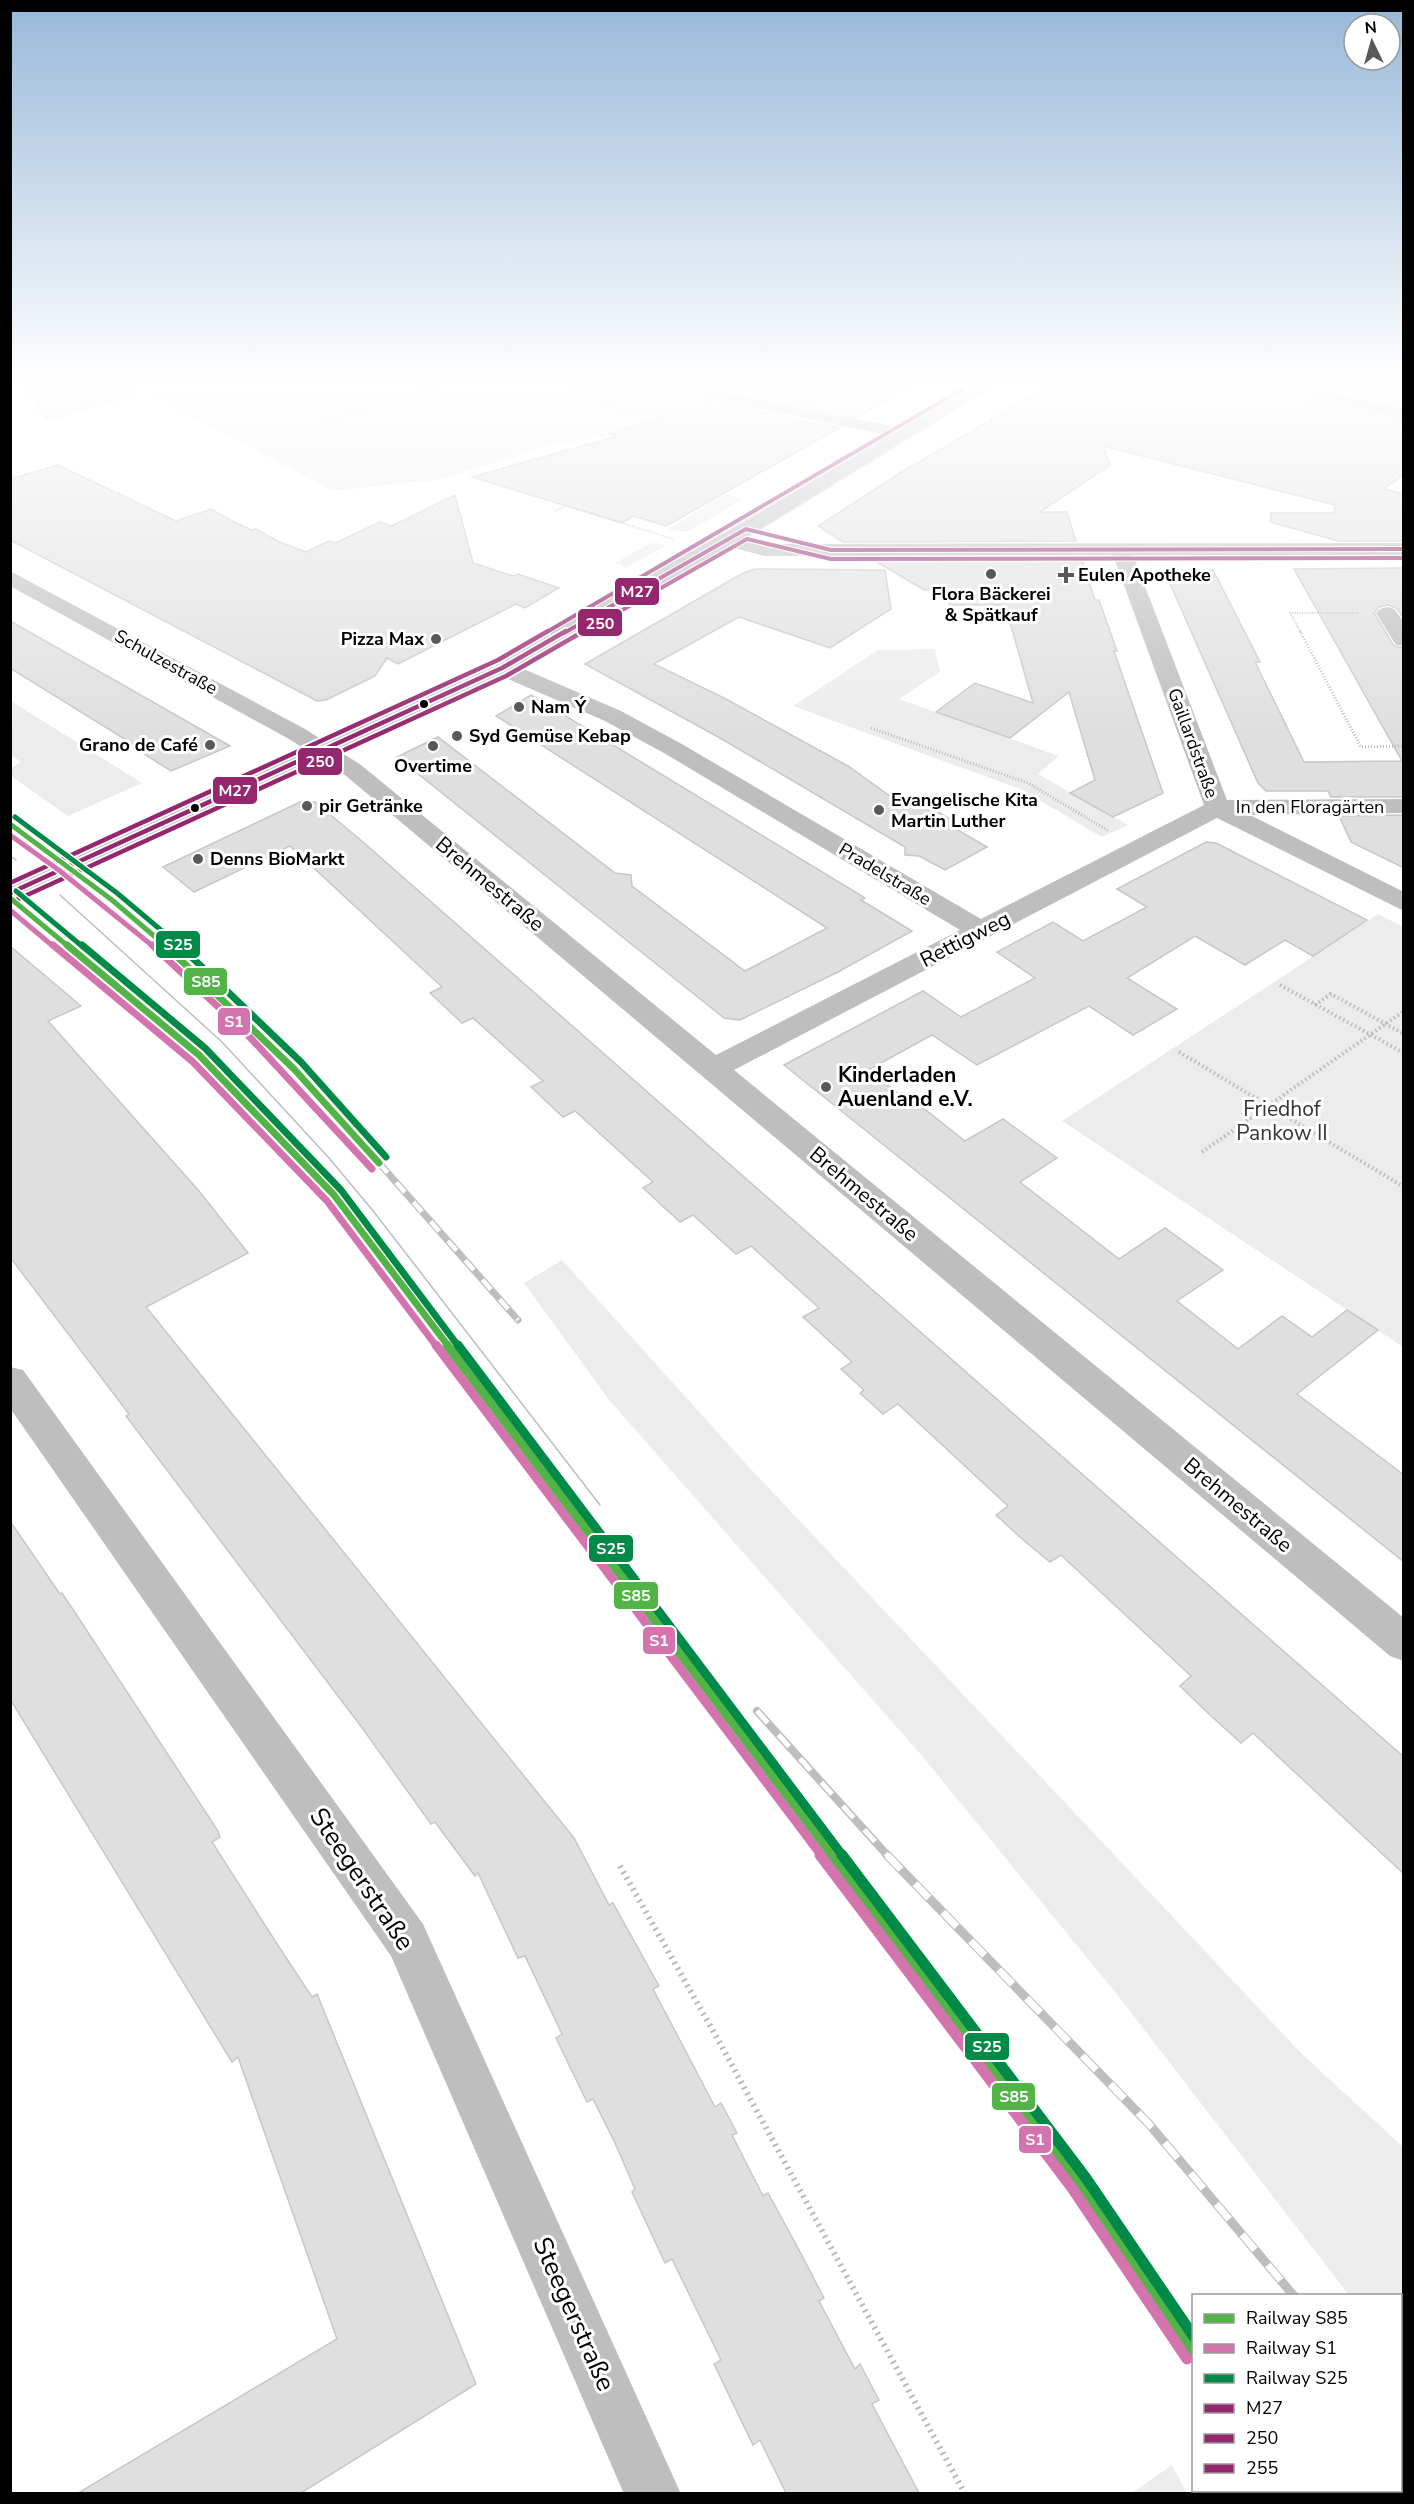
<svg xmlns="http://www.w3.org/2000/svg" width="1414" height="2504" font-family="'Nunito Sans',sans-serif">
  <rect width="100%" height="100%" fill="#fff"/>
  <g fill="#ececec">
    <path d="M134,386h525l40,8 -35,24 -94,26 -10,-2 -121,38 -106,11z"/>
    <path d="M726,494l17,5 -55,33 -21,-2z"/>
    <path d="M651,543l16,2 -40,22 -12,-4z"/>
    <path d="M935,649l5,23 -41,27 160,57 -21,18 90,51 -26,12 -82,-48 -227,-83 85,-56z"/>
    <path d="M11,701l131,82 -74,33 -57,-40v-8l10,-6 -10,-7z"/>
    <path d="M1378,914l25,13v420l-341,-226z"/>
    <path d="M562,1260l185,205 554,588 102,94v224l-3,-4v-71l-51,-1 -230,-298 -196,-240 -313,-356 -86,-118z"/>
    <path d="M1172,2465l15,28h-55z"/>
  </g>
  <g fill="#dfdfdf" stroke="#c7c7c7" stroke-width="1.5">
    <path d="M24,386h110l1,9 -89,25z"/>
    <path d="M575,386h86l10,7 168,35 -173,98 -32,-10 -12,7 -150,-46 146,-41 -10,-2 55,-16 -89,-18z"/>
    <path d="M703,386h208l-54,31z"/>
    <path d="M1049,386h222l4,6 129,29v53l-20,15 20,5v47h-66l-68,-19 1,-9h63l1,-8 -232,-59 7,19 -70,47h27l9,29 -233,1 -25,-16 82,-53z"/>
    <path d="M1311,386h93v21z"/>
    <path d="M58,465l118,56 35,-12 25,14 16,7 4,-1 21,12 29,11 23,-11 6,2 45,-21 12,4 63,-31 18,68 40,13 5,-2 41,14 -34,20 -9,-4 -118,60 -11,-6 -12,18 -49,24 -9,1 -307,-161v-61z"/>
    <path d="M1081,557l14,43h4l18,51h-3l49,142 -50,24 -43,-24 25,-13 -26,-88 -59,46 -74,-26 39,-29 58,20 -28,-98h-55l-4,-15h-22l-54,-32z"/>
    <path d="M1404,568v50l-8,-10 -8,-3 -9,2 -5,6 20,33 10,2v149h-73l-3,-6h-62l-8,-8 -94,-213h49l47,92h-5l49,100 98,-1 -108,-192z"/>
    <path d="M755,569l130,1 6,39 -61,39 -91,-31 -85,47 72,35 122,67 42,30 16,2 11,6 4,-2 36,21 -3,2 5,3 -3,1 31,18 -42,23 -26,-14 -14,-1v-8l-185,-109 -135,-74 158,-91z"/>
    <path d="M10,621l106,60 114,65 -59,25 -30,-19 3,-1 -134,-83z"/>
    <path d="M531,695l334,203 -4,2 51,31 -74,41 -98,48 -16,-2 -327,-261 41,-20 177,136 16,2 1,11 113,85 82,-43 -331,-212z"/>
    <path d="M300,802h15l48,40 1041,915v117l-151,-141 -12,10 -32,-29 -29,-28 11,-10 -130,-121 -11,7 -29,-24 -25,-23 12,-9 -110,-102 -15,10 -23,-21 4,-3 -23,-21 11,-7 -49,-45 16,-9 -68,-62 -15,8 -43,-39 -13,7 -37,-34 10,-6 -78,-71 -12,6 -32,-30 12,-6 -70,-63 -11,5 -32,-30 12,-6 -152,-141 -96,46 -31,-25z"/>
    <path d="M1404,815v53l-53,-26 -12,-26z"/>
    <path d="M1206,842l10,1 151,77 -54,36 -28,-16 -40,25 -50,-29 -68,42 50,31 -44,26 -44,-29 -112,59 -45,-30 -64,35 50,39 4,-2 43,34 38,-22 54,39 -37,24 99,77 46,-31 58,42 -46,31 61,48 44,-33 30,21 35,-27 31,20 -81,64 107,81v87l-620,-497 139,-74 38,26 74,-39 -38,-26 56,-30 30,19 64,-34 -30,-18z"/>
    <path d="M10,946l71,60 -33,15 151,170 49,62 -102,54 428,531 35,67 4,-2 46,83 -6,3 62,118 6,-4 16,30 -5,2 31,61 5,-3 30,55 26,50 -5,3 36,68 5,-5 19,36 -7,4 47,89h-133l-26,-53 -7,5 -39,-81 7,-4 -49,-101 -7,4 -33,-71 3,-3 -20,-46 -22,-44 -6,3 -31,-64 6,-4 -37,-78 -7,2 -40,-85 -3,3 -40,-54 -4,2 -68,-95 -237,-313 3,-2 -119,-157z"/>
    <path d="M10,1521l50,73 2,-1 14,21 142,217 2,6 -8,5 67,105 33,50 5,-3 159,390 -175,109h-223l259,-154 -99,-282 -6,5 -222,-363z"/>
  </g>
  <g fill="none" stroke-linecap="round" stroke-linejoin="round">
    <g stroke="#dbdbdb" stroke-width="3">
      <path id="major" d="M974,386h19l-240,147 -243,140 -500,228v-18l484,-220 245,-138z"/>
    </g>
    <g stroke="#b9b9b9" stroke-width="2" stroke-dasharray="1 1.5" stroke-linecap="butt">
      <path d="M322,422l116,-36"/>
      <path d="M565,505l108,34"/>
      <path d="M555,511l10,-5"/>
      <path d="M1301,633l-11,-20h69"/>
    </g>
    <g stroke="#b9b9b9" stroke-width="3" stroke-dasharray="1 2" stroke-linecap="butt">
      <path d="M1300,631l61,116 43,-1"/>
      <path d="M871,728l157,55 81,48"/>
    </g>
    <g stroke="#b9b9b9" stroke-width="4" stroke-dasharray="1.5 3" stroke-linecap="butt">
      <path d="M1280,985l124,68"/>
      <path d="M1315,1005l16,-11 73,40"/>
      <path d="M1179,1052l225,135"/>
      <path d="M1202,1152l202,-141"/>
    </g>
    <path stroke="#b9b9b9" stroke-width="6" stroke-dasharray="2 4.5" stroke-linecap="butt" d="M620,1866l101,179 244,449"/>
    <g fill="#bebebe" fill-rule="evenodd">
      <path d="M663,386h31l212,43 9,5 -9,5 -235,-48z"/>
      <path d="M1273,386h29l102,23v10l-129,-29z"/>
      <path d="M727,534l38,10 639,-1v12h-271l94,245 177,-1v14l-154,2 154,77v19l-187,-93 -483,252 670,548v43l-14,-5 -1045,-881 -56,-36 -279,-153v-15l295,158 56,36 355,290 244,-125 -296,-177 -59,-32 -111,-48 -3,-5 3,-5h16l111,48 59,32 301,176 223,-114 -91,-250 -349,1 -44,-12 -3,-4 3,-4z"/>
      <path d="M1387,607l7,2 10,13v24l-8,-1 -20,-32 4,-4z"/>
      <path d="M10,1367l13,3 400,554 258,570h-57l-233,-538 -381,-548z"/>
    </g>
    <use href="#major" fill="#bebebe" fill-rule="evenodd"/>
    <g stroke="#bebebe" stroke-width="1.5">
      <path d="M10,856l6,4"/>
      <path d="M60,895l162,147 107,116 45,54 226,293"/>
    </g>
    <g stroke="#bebebe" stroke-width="7">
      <path id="rail-far2" d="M379,1163l139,157"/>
    </g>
    <g stroke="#bebebe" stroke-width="8">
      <path id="rail-far1" d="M757,1711l131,145"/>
    </g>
    <g stroke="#bebebe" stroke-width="9">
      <g id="rail">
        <path d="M887,1855l262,269 145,172"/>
        <path d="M1400,2434l4,5"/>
        <path d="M1397,2490l2,4"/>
      </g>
    </g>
    <use href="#rail-far2" stroke="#fff" stroke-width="4.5" stroke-dasharray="13" stroke-linecap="butt"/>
    <use href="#rail-far1" stroke="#fff" stroke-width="5" stroke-dasharray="16" stroke-linecap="butt"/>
    <use href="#rail" stroke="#fff" stroke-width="7" stroke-dasharray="20" stroke-linecap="butt"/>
    <g stroke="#fff" stroke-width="6">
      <path id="bus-1-far1" d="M564,633l182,-104 85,21 573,-1"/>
    </g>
    <g stroke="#fff" stroke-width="8">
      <path id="bus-1" d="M10,893l492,-225 64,-37"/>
    </g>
    <g stroke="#fff" stroke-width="6">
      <path id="bus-2-far1" d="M582,633l165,-94 84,20 573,-1"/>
    </g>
    <g stroke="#fff" stroke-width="8">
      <path id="bus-2" d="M14,901l492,-225 78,-45"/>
    </g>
    <g stroke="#fff" stroke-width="6">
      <path id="bus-3-far1" d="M545,633l423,-247"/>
    </g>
    <g stroke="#fff" stroke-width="8">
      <path id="bus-3" d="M10,883l488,-223 50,-29"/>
    </g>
    <use href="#bus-1-far1" stroke="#95276e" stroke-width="4"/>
    <use href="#bus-1" stroke="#95276e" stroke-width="4.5"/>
    <use href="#bus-2-far1" stroke="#95276e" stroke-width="4"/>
    <use href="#bus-2" stroke="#95276e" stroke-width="4.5"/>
    <use href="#bus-3-far1" stroke="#95276e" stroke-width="4"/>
    <use href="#bus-3" stroke="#95276e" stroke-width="4.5"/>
    <g stroke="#fff" stroke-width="8">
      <g id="rail-1-far3">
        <path d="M10,824l102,76 55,47"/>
        <path d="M10,898l59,49"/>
      </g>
    </g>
    <g stroke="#fff" stroke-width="11">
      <g id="rail-1-far2">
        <path d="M67,945l132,110 135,140 115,152"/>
        <path d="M165,945l129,124 85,94"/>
      </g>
    </g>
    <g stroke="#fff" stroke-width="14">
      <path id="rail-1-far1" d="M447,1345l386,511"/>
    </g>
    <g stroke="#fff" stroke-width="16">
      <path id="rail-1" d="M831,1855l248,328 115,170"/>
    </g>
    <g stroke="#fff" stroke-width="8">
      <g id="rail-2-far3">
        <path d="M10,835l50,36 94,76"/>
        <path d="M10,910l44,37"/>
      </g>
    </g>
    <g stroke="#fff" stroke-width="11">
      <g id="rail-2-far2">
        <path d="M53,945l140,117 134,139 110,146"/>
        <path d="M152,945l94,88 126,136"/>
      </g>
    </g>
    <g stroke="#fff" stroke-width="14">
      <path id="rail-2-far1" d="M436,1345l386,511"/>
    </g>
    <g stroke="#fff" stroke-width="16">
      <path id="rail-2" d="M820,1855l252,333 115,171"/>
    </g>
    <g stroke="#fff" stroke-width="8">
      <g id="rail-3-far3">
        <path d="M15,817l102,76 64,54"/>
        <path d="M16,891l67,56"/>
      </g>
    </g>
    <g stroke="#fff" stroke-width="11">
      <g id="rail-3-far2">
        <path d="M82,945l123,103 136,142 118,157"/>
        <path d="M179,945l122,117 85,95"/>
      </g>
    </g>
    <g stroke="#fff" stroke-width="14">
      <path id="rail-3-far1" d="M458,1345l385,511"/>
    </g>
    <g stroke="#fff" stroke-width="16">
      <path id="rail-3" d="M842,1855l244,323 108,159"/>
    </g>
    <use href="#rail-1-far3" stroke="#52b447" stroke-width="5"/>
    <use href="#rail-1-far2" stroke="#52b447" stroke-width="7"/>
    <use href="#rail-1-far1" stroke="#52b447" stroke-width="9"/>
    <use href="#rail-1" stroke="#52b447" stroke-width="11"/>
    <use href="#rail-2-far3" stroke="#d474ae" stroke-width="5"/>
    <use href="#rail-2-far2" stroke="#d474ae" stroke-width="7"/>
    <use href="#rail-2-far1" stroke="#d474ae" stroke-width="9"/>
    <use href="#rail-2" stroke="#d474ae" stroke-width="11"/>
    <use href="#rail-3-far3" stroke="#018a47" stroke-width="5"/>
    <use href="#rail-3-far2" stroke="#018a47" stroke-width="7"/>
    <use href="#rail-3-far1" stroke="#018a47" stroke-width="9"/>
    <use href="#rail-3" stroke="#018a47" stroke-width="11"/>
  </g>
  <linearGradient id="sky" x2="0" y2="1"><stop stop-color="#97b8d8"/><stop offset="0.52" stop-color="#fff"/><stop offset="1" stop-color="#fff" stop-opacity="0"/></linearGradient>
  <rect width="1414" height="736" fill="url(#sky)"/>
  <g fill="#595959" stroke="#fff" stroke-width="2">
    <circle cx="991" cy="574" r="6"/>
    <path d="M1063 566h6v6h6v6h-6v6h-6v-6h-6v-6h6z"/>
    <circle cx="436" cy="639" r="6"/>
    <circle cx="519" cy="707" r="6"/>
    <circle cx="457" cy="736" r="6"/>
    <circle cx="210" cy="745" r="6"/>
    <circle cx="433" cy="746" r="6"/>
    <circle cx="307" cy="806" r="6"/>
    <circle cx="879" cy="810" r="6"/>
    <circle cx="198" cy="859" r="6"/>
    <circle cx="826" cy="1087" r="6"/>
  </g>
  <g fill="#000" stroke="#fff" stroke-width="2">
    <circle cx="424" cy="704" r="5"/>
    <circle cx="195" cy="808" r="5"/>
  </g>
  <g text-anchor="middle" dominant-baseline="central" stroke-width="6" stroke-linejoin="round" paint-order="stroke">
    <g font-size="18" font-weight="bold" fill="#000" stroke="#fff" text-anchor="start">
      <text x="1078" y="575">Eulen Apotheke</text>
      <text x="991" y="594" text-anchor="middle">Flora Bäckerei<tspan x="991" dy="21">&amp; Spätkauf</tspan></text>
      <text x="424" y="639" text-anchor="end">Pizza Max</text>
      <text x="531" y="707">Nam Ý</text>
      <text x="469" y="736">Syd Gemüse Kebap</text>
      <text x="198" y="745" text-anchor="end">Grano de Café</text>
      <text x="433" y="766" text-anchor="middle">Overtime</text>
      <text x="891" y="800">Evangelische Kita<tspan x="891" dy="21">Martin Luther</tspan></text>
      <text x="319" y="806">pir Getränke</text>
      <text x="210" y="859">Denns BioMarkt</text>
    </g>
    <g font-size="18" fill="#000" stroke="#fff">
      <text transform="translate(166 662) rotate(29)">Schulzestraße</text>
      <text transform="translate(1193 743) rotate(70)">Gaillardstraße</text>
      <text x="1310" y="807">In den Floragärten</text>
      <text transform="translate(885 874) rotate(31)">Pradelstraße</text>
    </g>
    <g font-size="21" fill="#000" stroke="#fff">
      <text transform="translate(490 884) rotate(40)">Brehmestraße</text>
      <text transform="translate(965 939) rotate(-27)">Rettigweg</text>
      <text transform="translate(864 1194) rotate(40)">Brehmestraße</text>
      <text transform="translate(1238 1505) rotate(40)">Brehmestraße</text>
    </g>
    <g font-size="21" font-weight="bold" fill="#000" stroke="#fff" text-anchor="start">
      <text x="838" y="1075">Kinderladen<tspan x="838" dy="24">Auenland e.V.</tspan></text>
    </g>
    <g font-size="21" fill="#333" stroke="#fff">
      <text x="1282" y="1109">Friedhof<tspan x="1282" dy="24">Pankow II</tspan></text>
    </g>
    <g font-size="26" fill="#000" stroke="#fff">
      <text transform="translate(362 1879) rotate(56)">Steegerstraße</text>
      <text transform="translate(574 2314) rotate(66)">Steegerstraße</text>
    </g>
  </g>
  <g stroke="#fff" stroke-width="2">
    <rect x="614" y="577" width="46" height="29" rx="6" fill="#95276e"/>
    <rect x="577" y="608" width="46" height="29" rx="6" fill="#95276e"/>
    <rect x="297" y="747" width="46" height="29" rx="6" fill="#95276e"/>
    <rect x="212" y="776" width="46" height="29" rx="6" fill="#95276e"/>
    <rect x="155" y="930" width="46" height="29" rx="6" fill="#018a47"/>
    <rect x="183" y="967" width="45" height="29" rx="6" fill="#52b447"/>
    <rect x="217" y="1007" width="34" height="29" rx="6" fill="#d474ae"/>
    <rect x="588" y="1534" width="46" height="29" rx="6" fill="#018a47"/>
    <rect x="613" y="1581" width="46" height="29" rx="6" fill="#52b447"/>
    <rect x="642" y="1626" width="34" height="29" rx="6" fill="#d474ae"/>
    <rect x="964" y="2032" width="46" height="29" rx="6" fill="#018a47"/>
    <rect x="991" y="2082" width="45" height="29" rx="6" fill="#52b447"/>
    <rect x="1018" y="2125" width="34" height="29" rx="6" fill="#d474ae"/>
  </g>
  <g font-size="16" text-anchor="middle" font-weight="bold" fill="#fff">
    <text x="637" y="597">M27</text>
    <text x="600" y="629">250</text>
    <text x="320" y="767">250</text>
    <text x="235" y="796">M27</text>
    <text x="178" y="950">S25</text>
    <text x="206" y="987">S85</text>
    <text x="234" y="1027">S1</text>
    <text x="611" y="1554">S25</text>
    <text x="636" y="1601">S85</text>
    <text x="659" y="1646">S1</text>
    <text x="987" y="2052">S25</text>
    <text x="1014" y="2102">S85</text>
    <text x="1035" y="2145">S1</text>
  </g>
  <rect width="1414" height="2504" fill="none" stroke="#000000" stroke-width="24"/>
  <rect x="1192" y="2294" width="210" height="198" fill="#ffffff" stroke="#999999" stroke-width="1.5"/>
  <rect x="1204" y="2314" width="30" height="9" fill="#52b447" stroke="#999999" stroke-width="1.5"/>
  <text x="1246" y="2324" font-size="18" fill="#000000">Railway S85</text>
  <rect x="1204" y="2344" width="30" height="9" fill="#d474ae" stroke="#999999" stroke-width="1.5"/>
  <text x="1246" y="2354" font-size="18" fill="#000000">Railway S1</text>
  <rect x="1204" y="2374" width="30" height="9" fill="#018a47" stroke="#999999" stroke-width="1.5"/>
  <text x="1246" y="2384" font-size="18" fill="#000000">Railway S25</text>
  <rect x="1204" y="2404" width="30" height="9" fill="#95276e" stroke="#999999" stroke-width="1.5"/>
  <text x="1246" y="2414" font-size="18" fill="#000000">M27</text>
  <rect x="1204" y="2434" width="30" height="9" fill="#95276e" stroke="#999999" stroke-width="1.5"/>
  <text x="1246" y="2444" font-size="18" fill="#000000">250</text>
  <rect x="1204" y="2464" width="30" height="9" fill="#95276e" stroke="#999999" stroke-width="1.5"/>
  <text x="1246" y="2474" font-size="18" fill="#000000">255</text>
  <g transform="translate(1372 42) rotate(355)"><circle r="28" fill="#ffffff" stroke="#999999" stroke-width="1.5"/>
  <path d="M0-4.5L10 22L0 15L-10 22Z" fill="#595959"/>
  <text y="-9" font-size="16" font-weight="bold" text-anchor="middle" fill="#000000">N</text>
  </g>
</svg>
